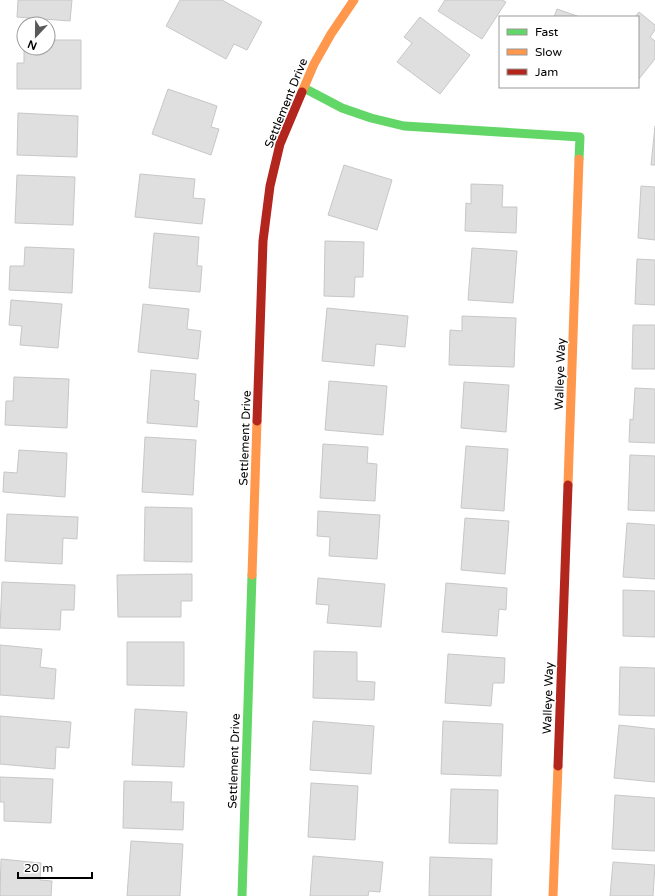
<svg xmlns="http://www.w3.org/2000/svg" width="655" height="896" font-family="'Varela Round',sans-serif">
  <rect width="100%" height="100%" fill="#fff"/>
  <g fill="#dfdfdf" stroke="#c7c7c7">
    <path d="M18,0h54l-2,21 -53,-4z"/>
    <path d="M180,0h42l40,22 -15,28 -13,-6 -8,15 -60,-33z"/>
    <path d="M445,0h57l4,2 -24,37 -44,-28z"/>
    <path d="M557,9l23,8h-26z"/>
    <path d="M639,12l16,13v5l-5,7 5,4v18l-17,21v-63h-3z"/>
    <path d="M420,17l50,38 -30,39 -43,-32 15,-19 -8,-6z"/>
    <path d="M48,40h33v49h-64v-26h7v-15h24z"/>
    <path d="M168,89l49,17 -6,21 8,2 -8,26 -59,-21z"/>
    <path d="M18,113l60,3 -1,41 -60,-2z"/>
    <path d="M655,126v39h-4z"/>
    <path d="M344,165l48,15 -15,50 -49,-15z"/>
    <path d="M140,174l55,5 -2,19 12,1 -3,25 -67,-7z"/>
    <path d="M17,175l58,2 -2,48 -58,-2z"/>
    <path d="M471,184l32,1 -1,22h15l-1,26 -51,-2 1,-28 5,1z"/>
    <path d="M641,186l14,1v53l-17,-2z"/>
    <path d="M154,233l45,4 -2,29h5l-2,26 -51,-4z"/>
    <path d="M325,241l39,1 -1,35h-8l-1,20 -30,-1z"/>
    <path d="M25,247l49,2 -2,44 -63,-3 1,-24h14z"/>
    <path d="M472,248l45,3 -4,52 -45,-3z"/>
    <path d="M637,259l18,1v45l-20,-1z"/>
    <path d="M11,300l51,4 -4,44 -38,-3 2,-19 -13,-1z"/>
    <path d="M143,304l46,5 -2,20 14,2 -3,28 -60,-7z"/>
    <path d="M327,308l81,8 -3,31 -29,-3 -2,22 -52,-5z"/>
    <path d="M462,316l54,2 -2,49 -65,-2 1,-35 12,1z"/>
    <path d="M633,325h22v44h-23z"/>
    <path d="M151,370l45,4 -2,26 5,1 -2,26 -50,-4z"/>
    <path d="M14,377l55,2 -2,49 -62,-3 1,-24h7z"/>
    <path d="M329,381l58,5 -4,49 -58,-5z"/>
    <path d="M464,382l45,3 -3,47 -45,-4z"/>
    <path d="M635,388l20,1v54l-26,-1 1,-23 3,1z"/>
    <path d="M145,437l51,3 -3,55 -51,-3z"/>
    <path d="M323,444l45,3 -1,16 10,1 -2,37 -55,-3z"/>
    <path d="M466,446l42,3 -4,62 -43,-3z"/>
    <path d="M19,450l48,3 -2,44 -62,-5 1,-20 13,1z"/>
    <path d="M630,455l25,1v55l-27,-1z"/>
    <path d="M145,507l47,1v54l-48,-1z"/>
    <path d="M318,511l62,4 -3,44 -48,-3 1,-19 -13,-1z"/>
    <path d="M7,514l71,3 -1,22 -14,-1 -1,26 -57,-3z"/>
    <path d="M465,518l44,3 -4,53 -44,-4z"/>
    <path d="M627,523l28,2v54l-32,-2z"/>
    <path d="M192,574v27h-11v16h-63l-1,-42z"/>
    <path d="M318,578l67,6 -4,43 -54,-4 2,-18 -13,-1z"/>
    <path d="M2,582l73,3 -1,25h-13l-1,20 -60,-2z"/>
    <path d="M446,583l61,5 -1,22 -7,-1 -2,27 -55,-4z"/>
    <path d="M623,590l32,1v46l-32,-1z"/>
    <path d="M127,642h57v44l-57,-1z"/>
    <path d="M0,645l42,4 -2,18 16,2 -2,30 -54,-4z"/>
    <path d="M314,651l43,1v29l18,1 -1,18 -61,-2z"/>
    <path d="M448,654l57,4 -1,25h-11l-2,23 -46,-3z"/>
    <path d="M620,667l35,1v48l-36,-1z"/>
    <path d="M135,709l52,3 -3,55 -52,-2z"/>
    <path d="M0,716l71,6 -2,26 -13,-1 -1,22 -55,-5z"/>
    <path d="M313,721l61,5 -3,48 -61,-4z"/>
    <path d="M443,721l60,3 -2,52 -60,-2z"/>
    <path d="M619,725l36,4v53l-41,-4z"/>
    <path d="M0,777l53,2 -2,44 -47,-2v-19h-4z"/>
    <path d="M124,781l48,1 -1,20h13l-1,28 -60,-2z"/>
    <path d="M311,783l47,3 -3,54 -47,-3z"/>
    <path d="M451,789l47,1 -1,54 -48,-1z"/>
    <path d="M615,795l40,3v53l-43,-2z"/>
    <path d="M131,841l52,3 -3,52h-53z"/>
    <path d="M313,856l70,6 -3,30 -11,-1 -1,5h-58z"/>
    <path d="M430,857l62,2 -1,37h-62z"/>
    <path d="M1,859l40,4 -1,17 12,1 -1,15h-51z"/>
    <path d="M613,862l42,3 -2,31h-43z"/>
  </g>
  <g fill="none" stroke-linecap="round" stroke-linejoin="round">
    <g stroke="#63d668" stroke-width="9">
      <path d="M304,88l38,20 29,10 33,8 176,11 -1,22"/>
      <path d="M242,896l10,-321"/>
    </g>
    <g stroke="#ff974d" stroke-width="9">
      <path d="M302,92l12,-28 17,-30 23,-34"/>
      <path d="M568,485l11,-326"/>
      <path d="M252,575l5,-154"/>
      <path d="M553,896l5,-130"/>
    </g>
    <g stroke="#b3261e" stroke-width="9">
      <path d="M257,421l6,-180 7,-55 10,-42 22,-52"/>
      <path d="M558,766l10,-281"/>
    </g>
  </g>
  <g text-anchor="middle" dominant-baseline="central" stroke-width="3" stroke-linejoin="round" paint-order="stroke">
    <g font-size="12" fill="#000" stroke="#fff">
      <text transform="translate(286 103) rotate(-68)">Settlement Drive</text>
      <text transform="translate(560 374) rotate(-88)">Walleye Way</text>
      <text transform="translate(245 438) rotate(-88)">Settlement Drive</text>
      <text transform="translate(548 698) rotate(-88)">Walleye Way</text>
      <text transform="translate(234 761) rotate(-88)">Settlement Drive</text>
    </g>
  </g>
  <rect x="499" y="16" width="140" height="72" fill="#ffffff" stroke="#999999"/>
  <rect x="507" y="29" width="20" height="6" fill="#63d668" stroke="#999999"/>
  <text x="535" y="36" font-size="12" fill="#000000">Fast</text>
  <rect x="507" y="49" width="20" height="6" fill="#ff974d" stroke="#999999"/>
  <text x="535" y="56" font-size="12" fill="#000000">Slow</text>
  <rect x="507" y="69" width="20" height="6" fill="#b3261e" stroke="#999999"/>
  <text x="535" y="76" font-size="12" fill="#000000">Jam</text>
  <g transform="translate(36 36) rotate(202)"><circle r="19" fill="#ffffff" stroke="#999999"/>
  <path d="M0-3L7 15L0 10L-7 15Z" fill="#595959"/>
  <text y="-6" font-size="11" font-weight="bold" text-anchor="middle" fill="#000000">N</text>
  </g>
  <path d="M18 872v6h74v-6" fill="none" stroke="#000000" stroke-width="2"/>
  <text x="24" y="872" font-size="12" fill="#000000" stroke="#ffffff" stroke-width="3" paint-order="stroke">20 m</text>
</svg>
